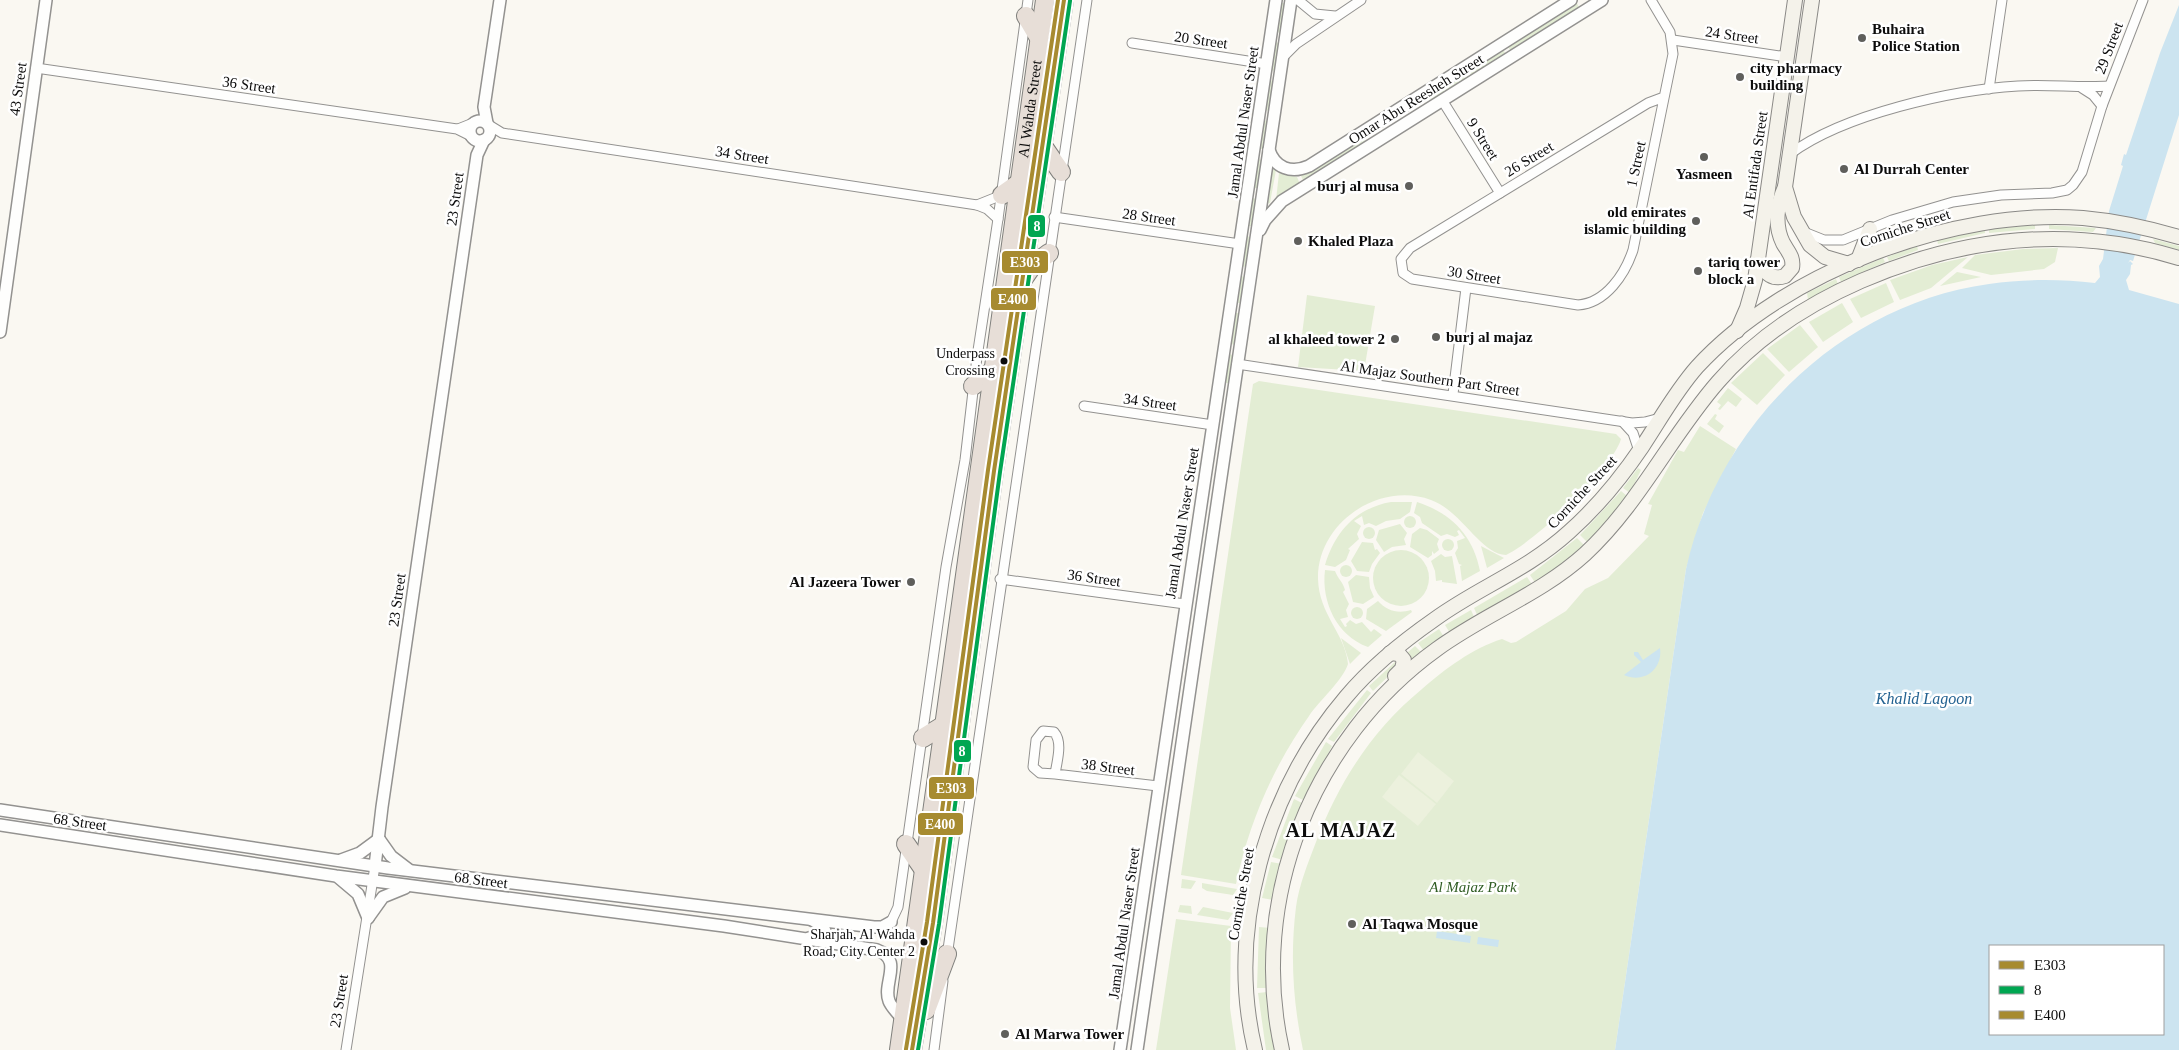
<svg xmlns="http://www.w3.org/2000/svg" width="2179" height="1050" font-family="'Times New Roman',serif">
  <rect width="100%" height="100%" fill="#faf8f2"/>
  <g fill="#e3edd4">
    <path d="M1281,3h4l-5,30 -3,-1z"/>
    <path d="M1577,3l2,5 -68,43 -3,-4z"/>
    <path d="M1275,42l4,1 -4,28 -4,-1z"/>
    <path d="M1503,50l3,4 -35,22 -3,-4z"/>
    <path d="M1466,74l3,4 -37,23 -3,-4z"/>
    <path d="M1270,80l3,1 -4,30 -4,-1z"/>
    <path d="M1264,120l3,1 -4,28h-3z"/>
    <path d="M1364,138l2,5 -62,39 -3,-6z"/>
    <path d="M1258,159l4,1 -4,28h-4z"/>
    <path d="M1273,168l3,2 -6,33 -3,1z"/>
    <path d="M1279,173l18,4 3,7 -24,16z"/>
    <path d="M1252,198l4,1 -4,27h-4z"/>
    <path d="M2035,225v4l-46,4v-4z"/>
    <path d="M2049,225l47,3 -3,4 -44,-3z"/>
    <path d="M1985,230v3l-47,11 -1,-4z"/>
    <path d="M1247,236l3,1 -4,30 -4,-1z"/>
    <path d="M2153,239l26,7v4l-24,-7z"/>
    <path d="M1917,246l1,4 -29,11 -2,-4z"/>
    <path d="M2058,248l-3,14 -11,7 -53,6 -29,-7 13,-13 48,-6z"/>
    <path d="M1968,257l-37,31 -31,12 -10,-20 42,-15z"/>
    <path d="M1883,258l2,4 -44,20 -2,-5z"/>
    <path d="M1957,272l24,5 -41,9z"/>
    <path d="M1241,276l4,1 -4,26h-4z"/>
    <path d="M1836,279l2,5 -30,16 -1,-7z"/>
    <path d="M1886,283l8,19 -33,16 -11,-19z"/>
    <path d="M1307,295l68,11 -11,65 -66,-4z"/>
    <path d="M1842,303l11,19 -30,20 -14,-20z"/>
    <path d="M1236,313h3l-4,32 -4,-1z"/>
    <path d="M1800,325l18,22 -29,25 -22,-23z"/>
    <path d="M1763,353l22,22 -28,30 -26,-22z"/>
    <path d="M1229,354l4,1 -4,28h-4z"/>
    <path d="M1259,381l357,53 5,5c-8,29 -87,103 -115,116 -26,-1 -44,-44 -75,-55 -52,-19 -114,23 -113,79 1,36 27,54 30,85 -5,16 -29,37 -39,52 -36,51 -60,107 -73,168l-55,-9 72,-491z"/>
    <path d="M1728,388l14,11 -6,8 -8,-6 -8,9 -2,-1 3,-4 -4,-3z"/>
    <path d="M1715,414l2,1 -2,4 9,7 -5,7 -12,-9z"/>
    <path d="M1700,426l36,23 -33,64 -17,56 -71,481h-312c-10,-47 -13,-95 -7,-143 3,-22 12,-44 20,-65 23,-60 56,-112 106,-153 23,-20 51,-41 80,-50l9,4 5,-1 50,-31 19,-22 23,-11 41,-42 -5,-2 8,-29 -4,-1 30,-54 6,2z"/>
    <path d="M1638,468l3,2 -11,23 -7,-5z"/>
    <path d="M1621,491l6,5 -39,47 -8,-8z"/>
    <path d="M1391,502h21l-2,10 -10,7 -14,2 -10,5 -7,-3 -5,2 -2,-9 -8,5 7,5 -4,8 2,5 -11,10 2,1 -4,10 -11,7 -10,-2c10,-33 31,-57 66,-63z"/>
    <path d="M1417,502c34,11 56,33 63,69l-18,10 -2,-15 2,-1 -3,-1 -4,-11 3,-5 -1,-7 8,-3 -6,-8 -2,1 2,4 -4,2 -8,-3 -6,2 -19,-13 -2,-6 -6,-4z"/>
    <circle cx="1410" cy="522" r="6"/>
    <path d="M1400,524l7,9 -3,6 2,6 -14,2 -8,5 -8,-12 3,-10z"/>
    <circle cx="1369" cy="533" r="6"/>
    <path d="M1420,528l7,2 12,9 -2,5 2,6 -5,4 -2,-3v4l-4,3 -18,-11 2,-13z"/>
    <path d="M1577,538l8,8 -49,38 -6,-9z"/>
    <circle cx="1448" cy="545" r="6"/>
    <path d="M1362,542l11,1 2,7 2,-1 3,4 -8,11 -3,8 -12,-1 -6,-10z"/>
    <path d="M1481,546l23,12 -17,10z"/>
    <circle cx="1401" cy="578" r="28"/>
    <path d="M1441,554l4,3 7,-1 5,28 -15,-2v-2l-6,1 -1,-10 -4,-10z"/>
    <circle cx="1346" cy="571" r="6"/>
    <path d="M1325,570l10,1c3,8 8,11 10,19l-2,2 6,12 -3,6 2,7 -8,2 5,8 2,-1 -1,-2 4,-4 6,4 6,-2 9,10 3,-3 8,6 -14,12c-31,-11 -47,-45 -43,-77z"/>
    <path d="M1356,575l13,2 1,11 4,9 -11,7 -10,-2 -5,-20z"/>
    <path d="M1527,577l6,9 -55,31 -4,-9z"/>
    <path d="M1378,601c9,10 20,13 33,9l1,2 -26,19 -20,-12 1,-10z"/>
    <circle cx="1357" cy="613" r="6"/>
    <path d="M1471,610l4,9 -25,14 -5,-8z"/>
    <path d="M1439,629l5,8 -20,14 -6,-8z"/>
    <path d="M1341,638l20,15 -11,11z"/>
    <path d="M1415,646l7,7 -10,8 -5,-8z"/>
    <path d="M1396,661l4,4 -27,26 -4,-5z"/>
    <path d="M1367,690l4,3 -37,49 -6,-3z"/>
    <path d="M1326,742l6,4 -27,55 -10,-5z"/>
    <path d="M1294,799l10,5 -21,56 -11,-3z"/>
    <path d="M1271,862l11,2 -8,36 -12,-2z"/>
    <path d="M1182,879l14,2 -5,8 -10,-1z"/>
    <path d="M1202,883l35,6 -4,6 -26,-4 -5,-3z"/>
    <path d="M1180,905l11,1 1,8 -14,-2z"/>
    <path d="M1203,907l30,6 -5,7 -31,-5z"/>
    <path d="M1176,919l55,7 -1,82 6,42h-80z"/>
    <path d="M1259,927l12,1 -3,60h-11z"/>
    <path d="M1267,992l10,58h-11l-8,-57z"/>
  </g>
  <g fill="#ecf1dd">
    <path d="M1418,752l36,29 -17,22 -36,-29z"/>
    <path d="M1399,775l37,29 -18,22 -36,-29z"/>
  </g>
  <g fill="#cce4f0" fill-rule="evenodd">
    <path d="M2179,5v110l-46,146 -3,-1 -2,3 2,-2 3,3 -2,1 -1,9 -4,6 3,10 50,14v746h-564l71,-481c32,-145 156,-265 303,-285 35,-5 71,-5 106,-1l5,-6 -1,-11 4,-7 6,-48 14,-45 -2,-1 3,-11 2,1 34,-102zM1990,946h173v88h-173z"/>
    <path d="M1660,648c3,21 -16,36 -36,27l17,-13 -7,-7v-3h4l5,8z"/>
    <path d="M1437,931l34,5 -1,7 -34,-5z"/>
    <path d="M1478,937l21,3 -1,7 -21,-3z"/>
  </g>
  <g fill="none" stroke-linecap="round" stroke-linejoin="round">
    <g stroke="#939290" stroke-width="11">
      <g id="minor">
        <path d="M1298,0l17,14 20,2"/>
        <path d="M1651,0l19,32 3,22 -40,196c-8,24 -27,53 -55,55l-166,-26 -9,-6 -2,-14 9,-11 238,-145 16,-6"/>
        <path d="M1673,40l114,17"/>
        <path d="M1132,43l135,21"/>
        <path d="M1282,58l14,-14 65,-44"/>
        <path d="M36,68l421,61 14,7"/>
        <path d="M2082,88l11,7 9,11"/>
        <path d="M1989,89l13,-89"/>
        <path d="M1442,100l58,93"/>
        <path d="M489,125l13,8 475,72 10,4 11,10"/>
        <path d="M458,129l15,-6"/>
        <path d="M1790,154c54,-40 162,-64 228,-68 30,-2 61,2 91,0"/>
        <path d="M977,205l25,-10"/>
        <path d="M1054,217l186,27"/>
        <path d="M1804,232l20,8h19l49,-20 61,-18 48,-7 51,-2 15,-3 6,-5 9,-13 20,-66 41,-106"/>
        <path d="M1237,364l395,59 13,-1 15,-4"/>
        <path d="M1453,394l13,-106"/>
        <path d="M1084,406l129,19"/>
        <path d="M1622,421l11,12 6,18"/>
        <path d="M1000,579l185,25"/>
        <path d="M1055,774l-15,-1 -7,-6 3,-27 7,-9 11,1c9,10 3,29 1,42l103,12"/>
        <path d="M891,922l7,-15 48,-340 19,-107 12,-103 21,-138 30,-219"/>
        <path d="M947,956l140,-956"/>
        <path d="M346,1050l29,-184"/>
        <path d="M934,1050l9,-69"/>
      </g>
    </g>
    <g stroke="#939290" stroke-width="14">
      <g id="tertiary">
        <circle cx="480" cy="131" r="10"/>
        <path d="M487,123l-3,-16 16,-107"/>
        <path d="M1269,150c6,18 22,24 40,16l262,-166"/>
        <path d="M1260,230l5,-10 17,-19 320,-201"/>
        <path d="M0,332l46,-332"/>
        <path d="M0,810l388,58 486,59h8l9,-5"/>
        <path d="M0,825l336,51 388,50 153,24c27,10 5,33 12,51 2,6 10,13 14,19"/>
        <path d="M379,839l12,17 17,13"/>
        <path d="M341,860l19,-7 19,-14"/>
        <path d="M375,866l7,-59 95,-652 7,-15"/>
        <path d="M339,878l19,16 10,24"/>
        <path d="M368,918l15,-21 22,-9"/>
        <path d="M809,938l12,-2 4,-5 -2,-5 -11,-6"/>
        <path d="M1120,1050l156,-1050"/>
        <path d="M1137,1050l154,-1050"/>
      </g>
    </g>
    <g stroke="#8a8986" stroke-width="16">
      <g id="secondary">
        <path d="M1812,0l-27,187 9,30 16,28 15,12 24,7"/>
        <path d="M1858,260l12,-31"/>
        <path d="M1757,261c8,10 13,20 28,15l7,-8c2,-11 -4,-16 -9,-25 -9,-18 -6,-39 2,-56"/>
        <path d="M1737,331l10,-23 8,-28 40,-280"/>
        <path d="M1390,653l9,1 5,6 -2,9 -7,7"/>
        <path d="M1255,1050c-29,-121 11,-259 91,-353 25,-30 56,-55 89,-78 44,-32 91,-48 134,-87 27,-24 52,-54 73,-85 18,-27 33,-55 55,-80 88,-96 257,-159 386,-149 33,3 65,10 96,19"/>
        <path d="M1282,1050c-34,-151 30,-311 155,-401 48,-35 104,-55 148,-95 54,-50 85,-117 133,-172 39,-45 88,-77 143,-101 102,-44 210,-56 318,-23"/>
      </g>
    </g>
    <g stroke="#80807d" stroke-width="20">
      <g id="motorway">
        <path d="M1026,16l13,22"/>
        <path d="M1043,146l18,26"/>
        <path d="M1002,195l17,-12"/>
        <path d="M1024,278l9,-13 16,-12"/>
        <path d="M973,386l19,-15"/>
        <path d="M923,738l21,-13"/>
        <path d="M906,844l18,26"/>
        <path d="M926,1010l21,-56"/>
        <path id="s1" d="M899,1050l146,-1050"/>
        <path d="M912,1050l21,-127 61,-452 70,-471"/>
      </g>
    </g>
    <use href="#minor" stroke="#fefefd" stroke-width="9"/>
    <use href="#tertiary" stroke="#fefefd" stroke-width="11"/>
    <use href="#secondary" stroke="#f4f2ea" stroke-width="14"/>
    <use href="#motorway" stroke="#e7ded7" stroke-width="18"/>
    <g stroke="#fff" stroke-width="8">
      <path id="bus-1" d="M912,1050l21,-127 61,-452 70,-471"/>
    </g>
    <g stroke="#fff" stroke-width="8">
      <path id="bus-2" d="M918,1050l21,-126 61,-452 70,-471"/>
    </g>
    <g stroke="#fff" stroke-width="8">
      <path id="bus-3" d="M906,1049l21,-127 61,-452 70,-470"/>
    </g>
    <use href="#bus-1" stroke="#a78b30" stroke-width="4"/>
    <use href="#bus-2" stroke="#00a651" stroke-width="4"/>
    <use href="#bus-3" stroke="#a78b30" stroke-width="4"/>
  </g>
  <g fill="#5f5f5c" stroke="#fff" stroke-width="2">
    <circle cx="1862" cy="38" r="5"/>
    <circle cx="1740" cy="77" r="5"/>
    <circle cx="1704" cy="157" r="5"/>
    <circle cx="1844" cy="169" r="5"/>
    <circle cx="1409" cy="186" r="5"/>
    <circle cx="1696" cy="221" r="5"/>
    <circle cx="1298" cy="241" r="5"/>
    <circle cx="1698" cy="271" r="5"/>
    <circle cx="1436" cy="337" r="5"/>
    <circle cx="1395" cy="339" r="5"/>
    <circle cx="911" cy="582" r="5"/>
    <circle cx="1352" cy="924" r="5"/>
    <circle cx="1005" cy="1034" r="5"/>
  </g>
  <g fill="#0c0c0c" stroke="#fff" stroke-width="2">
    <circle cx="1004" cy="361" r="4.5"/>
    <circle cx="924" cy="942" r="4.5"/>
  </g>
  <g text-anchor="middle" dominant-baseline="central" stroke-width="5" stroke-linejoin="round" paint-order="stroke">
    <g font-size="14" fill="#0c0c0c" stroke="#fff" text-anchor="end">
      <text x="995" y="353">Underpass<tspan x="995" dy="17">Crossing</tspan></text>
      <text x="915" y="934">Sharjah, Al Wahda<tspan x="915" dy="17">Road, City Center 2</tspan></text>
    </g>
    <g font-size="15" font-weight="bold" fill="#0c0c0c" stroke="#fff" text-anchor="start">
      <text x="1872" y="29">Buhaira<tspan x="1872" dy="17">Police Station</tspan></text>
      <text x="1750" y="68">city pharmacy<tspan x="1750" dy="17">building</tspan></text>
      <text x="1854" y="169">Al Durrah Center</text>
      <text x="1704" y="174" text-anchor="middle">Yasmeen</text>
      <text x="1399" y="186" text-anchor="end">burj al musa</text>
      <text x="1686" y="212" text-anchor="end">old emirates<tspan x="1686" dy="17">islamic building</tspan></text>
      <text x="1308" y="241">Khaled Plaza</text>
      <text x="1708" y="262">tariq tower<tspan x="1708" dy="17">block a</tspan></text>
      <text x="1446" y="337">burj al majaz</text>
      <text x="1385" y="339" text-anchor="end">al khaleed tower 2</text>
      <text x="901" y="582" text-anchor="end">Al Jazeera Tower</text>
      <text x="1362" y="924">Al Taqwa Mosque</text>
      <text x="1015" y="1034">Al Marwa Tower</text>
    </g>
    <g font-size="15" fill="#0c0c0c" stroke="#fff">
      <text transform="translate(1732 35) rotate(8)">24 Street</text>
      <text transform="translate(1201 40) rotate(8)">20 Street</text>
      <text transform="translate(2109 48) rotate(-69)">29 Street</text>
      <text transform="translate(249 85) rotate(8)">36 Street</text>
      <text transform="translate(18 89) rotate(-82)">43 Street</text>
      <text transform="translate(1416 99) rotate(-32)">Omar Abu Reesheh Street</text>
      <text stroke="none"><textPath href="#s1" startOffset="950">Al Wahda Street</textPath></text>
      <text transform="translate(1243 122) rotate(-82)">Jamal Abdul Naser Street</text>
      <text transform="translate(1483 139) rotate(58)">9 Street</text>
      <text transform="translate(742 155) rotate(9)">34 Street</text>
      <text transform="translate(1529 159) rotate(-31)">26 Street</text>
      <text transform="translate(1636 164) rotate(-78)">1 Street</text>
      <text transform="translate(1755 165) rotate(-82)">Al Entifada Street</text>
      <text transform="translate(455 199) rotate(-82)">23 Street</text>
      <text transform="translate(1149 217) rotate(8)">28 Street</text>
      <text transform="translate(1905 228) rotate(-18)">Corniche Street</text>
      <text transform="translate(1474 275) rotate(9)">30 Street</text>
      <text transform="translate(1430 378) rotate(8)">Al Majaz Southern Part Street</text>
      <text transform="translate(1150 402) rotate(8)">34 Street</text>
      <text transform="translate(1582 492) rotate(-47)">Corniche Street</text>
      <text transform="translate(1182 523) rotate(-81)">Jamal Abdul Naser Street</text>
      <text transform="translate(1094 578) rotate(8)">36 Street</text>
      <text transform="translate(397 600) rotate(-82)">23 Street</text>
      <text transform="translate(1108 767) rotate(7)">38 Street</text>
      <text transform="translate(80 822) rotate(8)">68 Street</text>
      <text transform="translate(481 880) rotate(7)">68 Street</text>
      <text transform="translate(1241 894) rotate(-80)">Corniche Street</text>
      <text transform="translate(1124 923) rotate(-82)">Jamal Abdul Naser Street</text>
      <text transform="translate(339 1001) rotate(-81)">23 Street</text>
    </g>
    <g font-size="15" font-style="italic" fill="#305d24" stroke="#fff">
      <text x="1473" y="887">Al Majaz Park</text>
    </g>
    <g font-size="16" font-style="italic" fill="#236291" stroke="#fff">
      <text x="1924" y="698">Khalid Lagoon</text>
    </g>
    <g font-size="20" font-weight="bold" letter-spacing="1" fill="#0c0c0c" stroke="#fff">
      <text x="1341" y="830">AL MAJAZ</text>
    </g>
  </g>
  <g stroke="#fff" stroke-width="2">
    <rect x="1027" y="214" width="19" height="24" rx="5" fill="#00a651"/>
    <rect x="1001" y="250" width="48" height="24" rx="5" fill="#a78b30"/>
    <rect x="990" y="287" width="47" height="24" rx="5" fill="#a78b30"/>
    <rect x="953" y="739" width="19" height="24" rx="5" fill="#00a651"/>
    <rect x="928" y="776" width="47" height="24" rx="5" fill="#a78b30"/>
    <rect x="917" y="812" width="47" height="24" rx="5" fill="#a78b30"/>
  </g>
  <g font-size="14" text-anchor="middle" font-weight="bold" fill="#fff">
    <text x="1037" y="231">8</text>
    <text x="1025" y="267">E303</text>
    <text x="1013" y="304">E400</text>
    <text x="962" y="756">8</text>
    <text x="951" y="793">E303</text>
    <text x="940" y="829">E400</text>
  </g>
  <rect x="1989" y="945" width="175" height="90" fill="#ffffff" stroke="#9e9e9e"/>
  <rect x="1999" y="961" width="25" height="8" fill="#a78b30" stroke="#9e9e9e"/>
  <text x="2034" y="970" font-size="15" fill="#0c0c0c">E303</text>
  <rect x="1999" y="986" width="25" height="8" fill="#00a651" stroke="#9e9e9e"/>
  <text x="2034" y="995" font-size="15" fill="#0c0c0c">8</text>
  <rect x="1999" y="1011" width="25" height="8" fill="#a78b30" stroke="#9e9e9e"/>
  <text x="2034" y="1020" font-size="15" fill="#0c0c0c">E400</text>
</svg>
